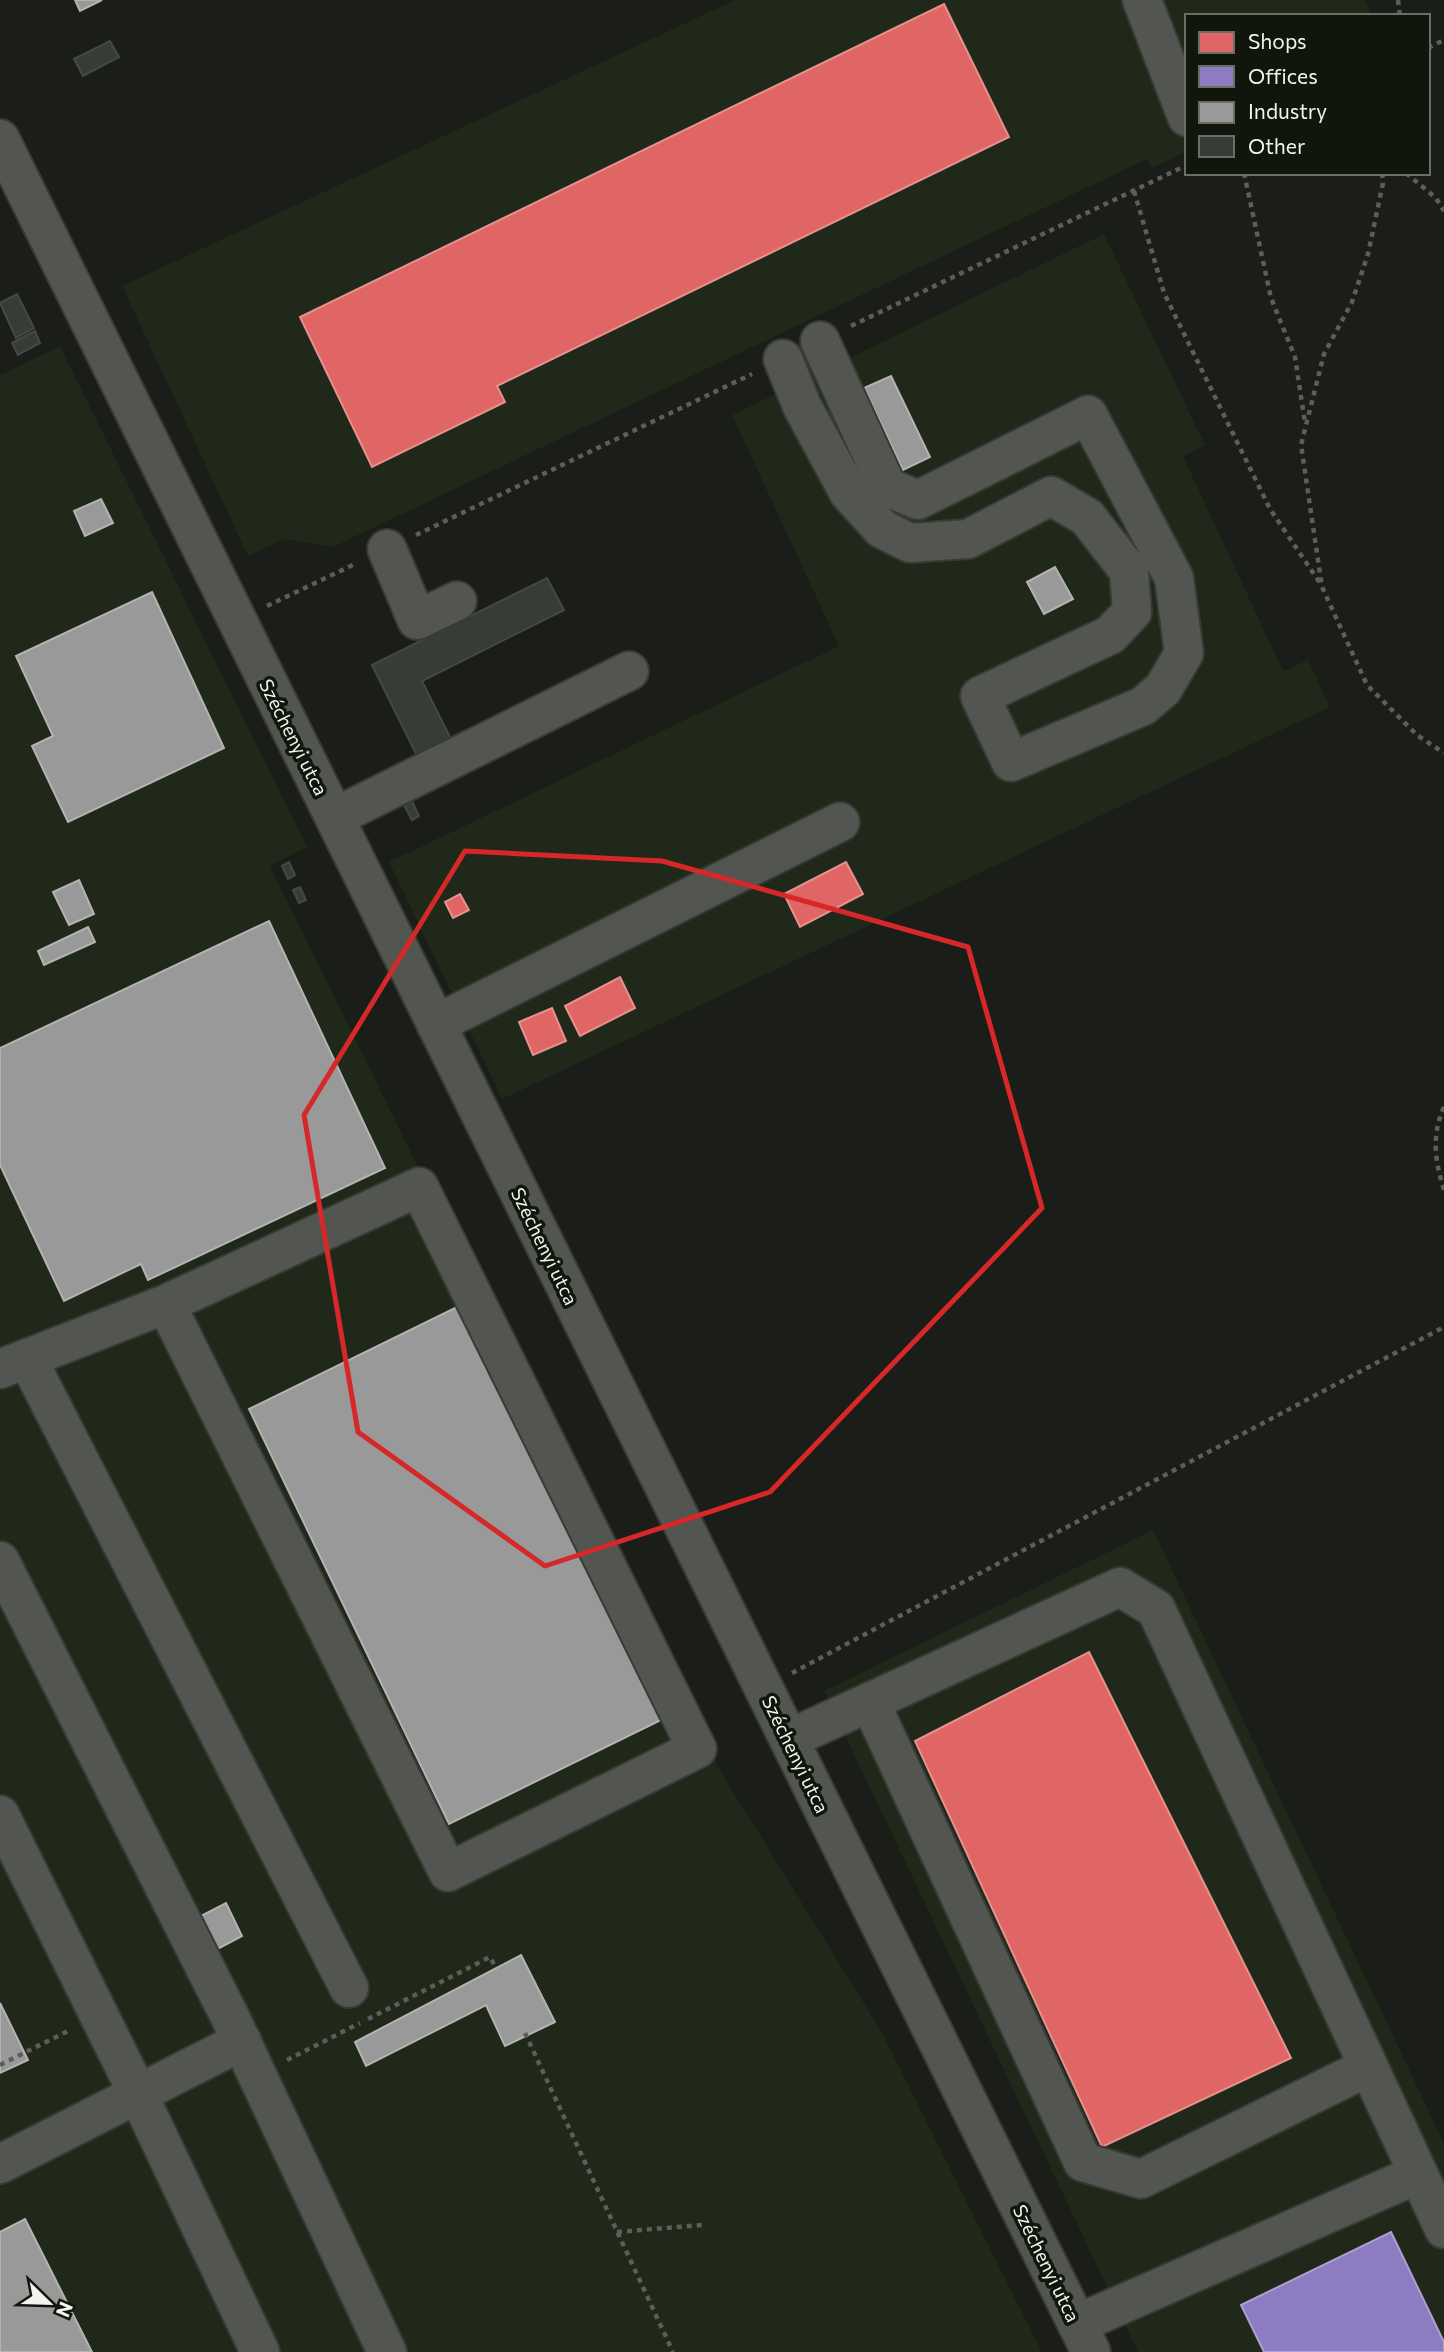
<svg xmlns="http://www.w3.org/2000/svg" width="1444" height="2352" font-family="Commissioner,sans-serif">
  <rect width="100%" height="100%" fill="#1a1d18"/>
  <g fill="#202819">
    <path d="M735,0h630l7,16h-185v135l-35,17 -5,-9 -814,388 -48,-8 -37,17 -126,-270z"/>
    <path d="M1104,234l101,211 -22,11 100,215 25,-11 22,47 -828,392 -113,-237 450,-216 -107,-231z"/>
    <path d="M60,346l247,501 -37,19 311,632 142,277 158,256 161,321h-1042v-1977z"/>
    <path d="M1153,1530l291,613v209h-306l-314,-661z"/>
  </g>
  <g fill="#e06666" stroke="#e5918e" stroke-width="2">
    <path d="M944,4l65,133 -512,249 8,16 -133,65 -72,-150z"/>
    <path d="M846,862l17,32 -63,33 -16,-33z"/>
    <path d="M460,894l9,16 -16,8 -8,-16z"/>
    <path d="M620,977l15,31 -55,28 -15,-30z"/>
    <path d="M552,1008l14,33 -33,14 -14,-33z"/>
    <path d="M1089,1652l202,406 -189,89 -187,-406z"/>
  </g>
  <path fill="#8e7cc3" stroke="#aba0d0" stroke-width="2" d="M1391,2232l53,110v10h-180l-23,-47z"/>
  <g fill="#999" stroke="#b3b4b2" stroke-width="2">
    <path d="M75,0h27l-22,11z"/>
    <path d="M891,376l39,81 -27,13 -39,-82z"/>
    <path d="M101,499l12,24 -28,13 -11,-25z"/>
    <path d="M1055,567l18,32 -29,15 -17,-32z"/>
    <path d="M152,592l72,156 -156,74 -36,-76 21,-10 -37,-80z"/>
    <path d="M79,880l15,34 -25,11 -16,-33z"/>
    <path d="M269,921l116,247 -237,112 -7,-16 -77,37 -64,-136v-117z"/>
    <path d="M88,927l7,15 -51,23 -6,-14z"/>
    <path d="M467,1302l200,415 -218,107 -200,-415z"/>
    <path d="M226,1903l16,33 -28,15 -17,-33z"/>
    <path d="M521,1955l34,67 -50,24 -19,-41 -120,61 -11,-24z"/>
    <path d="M0,2003l28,57 -28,13z"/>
    <path d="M25,2219l67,133h-92v-120z"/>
  </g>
  <g fill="#383c37" stroke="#454843" stroke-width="2">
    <path d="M110,41l9,16 -36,19 -9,-17z"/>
    <path d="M17,294l17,34 -18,10 -16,-35z"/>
    <path d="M35,331l5,12 -22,12 -6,-12z"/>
    <path d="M547,578l17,32 -142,71 33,66 -34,17 -49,-99z"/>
    <path d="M412,801l7,15 -7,4 -8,-15z"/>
    <path d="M289,862l6,13 -7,4 -6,-13z"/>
    <path d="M300,887l6,13 -7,3 -6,-13z"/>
  </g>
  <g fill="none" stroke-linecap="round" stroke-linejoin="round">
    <g stroke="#373a35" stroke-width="42">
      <g id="minor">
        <path d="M1142,0l45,117"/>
        <path d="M0,139l1091,2213"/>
        <path d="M783,359l19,47 47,87 33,36 28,14 58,-4 83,-43 36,21 42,54 3,41 -22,23 -130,61 31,66 132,-56 20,-17 21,-36 -10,-75 -86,-163 -170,85 -31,-13 -67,-146"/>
        <path d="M387,549l30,71 40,-19"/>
        <path d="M335,817l294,-146"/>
        <path d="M436,1024l404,-202"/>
        <path d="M27,1358l322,630"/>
        <path d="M0,1369l166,-65 253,-117 278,562 -249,123 -282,-568"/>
        <path d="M0,1561l229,454 158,337"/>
        <path d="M870,1702l213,460 58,17 227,-112"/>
        <path d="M789,1739l331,-152 36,22 288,620"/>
        <path d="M0,1815l139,281 121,256"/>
        <path d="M0,2164l242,-123"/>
        <path d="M1077,2324l341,-150"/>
      </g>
    </g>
    <g stroke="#5c5e5a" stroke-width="4.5" stroke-dasharray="5 5" stroke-linecap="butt">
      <path d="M1398,0l2,16"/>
      <path d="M1428,48l16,-8"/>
      <path d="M1244,173l27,125 24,59 10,66"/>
      <path d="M1382,173l1,10 -15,71 -16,48 -28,52 -23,91 21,142 45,98 50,50 27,18"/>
      <path d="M1406,173l30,25 8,13"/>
      <path d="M1134,191l30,102 106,216 50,74"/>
      <path d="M851,326l336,-161"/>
      <path d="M416,535l336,-161"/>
      <path d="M267,606l90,-43"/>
      <path d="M1444,1107c-13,29 -9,54 0,83"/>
      <path d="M792,1673l652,-346"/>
      <path d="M368,2019l122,-62 6,11"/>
      <path d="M525,2033l148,319"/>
      <path d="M287,2060l73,-37"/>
      <path d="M0,2065l68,-34"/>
      <path d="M617,2232l85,-7"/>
    </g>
    <use href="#minor" stroke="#525550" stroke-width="38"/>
  </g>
  <path fill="none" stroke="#d62828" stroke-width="5" stroke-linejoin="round" d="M465,851l197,10 306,86 74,261 -272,284 -225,74 -187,-134 -54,-317z"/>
  <g text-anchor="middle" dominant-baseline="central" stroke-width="7" stroke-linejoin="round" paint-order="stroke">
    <g font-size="19" fill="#f0f4ed" stroke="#11160c">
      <text transform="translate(294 737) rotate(63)">Széchenyi utca</text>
      <text transform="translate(545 1246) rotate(64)">Széchenyi utca</text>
      <text transform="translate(796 1754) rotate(64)">Széchenyi utca</text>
      <text transform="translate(1047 2263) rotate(64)">Széchenyi utca</text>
    </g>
  </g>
  <rect x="1185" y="14" width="245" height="161" fill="#11160c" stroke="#6a6f66" stroke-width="2"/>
  <rect x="1199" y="32" width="35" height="21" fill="#e06666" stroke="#6a6f66" stroke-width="2"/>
  <text x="1248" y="49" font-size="21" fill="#f0f4ed">Shops</text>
  <rect x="1199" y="66" width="35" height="21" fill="#8e7cc3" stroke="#6a6f66" stroke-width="2"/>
  <text x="1248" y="84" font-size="21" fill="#f0f4ed">Offices</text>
  <rect x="1199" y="102" width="35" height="21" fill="#999999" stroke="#6a6f66" stroke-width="2"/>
  <text x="1248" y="119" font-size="21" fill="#f0f4ed">Industry</text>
  <rect x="1199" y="136" width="35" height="21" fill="#383c37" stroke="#6a6f66" stroke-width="2"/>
  <text x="1248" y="154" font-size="21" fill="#f0f4ed">Other</text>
  <g transform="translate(49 2303) rotate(113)" stroke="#11160c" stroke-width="5" paint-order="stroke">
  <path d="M0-5L12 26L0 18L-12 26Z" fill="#f0f4ed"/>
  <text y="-10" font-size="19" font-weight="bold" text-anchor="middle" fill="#f0f4ed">N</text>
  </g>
</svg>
